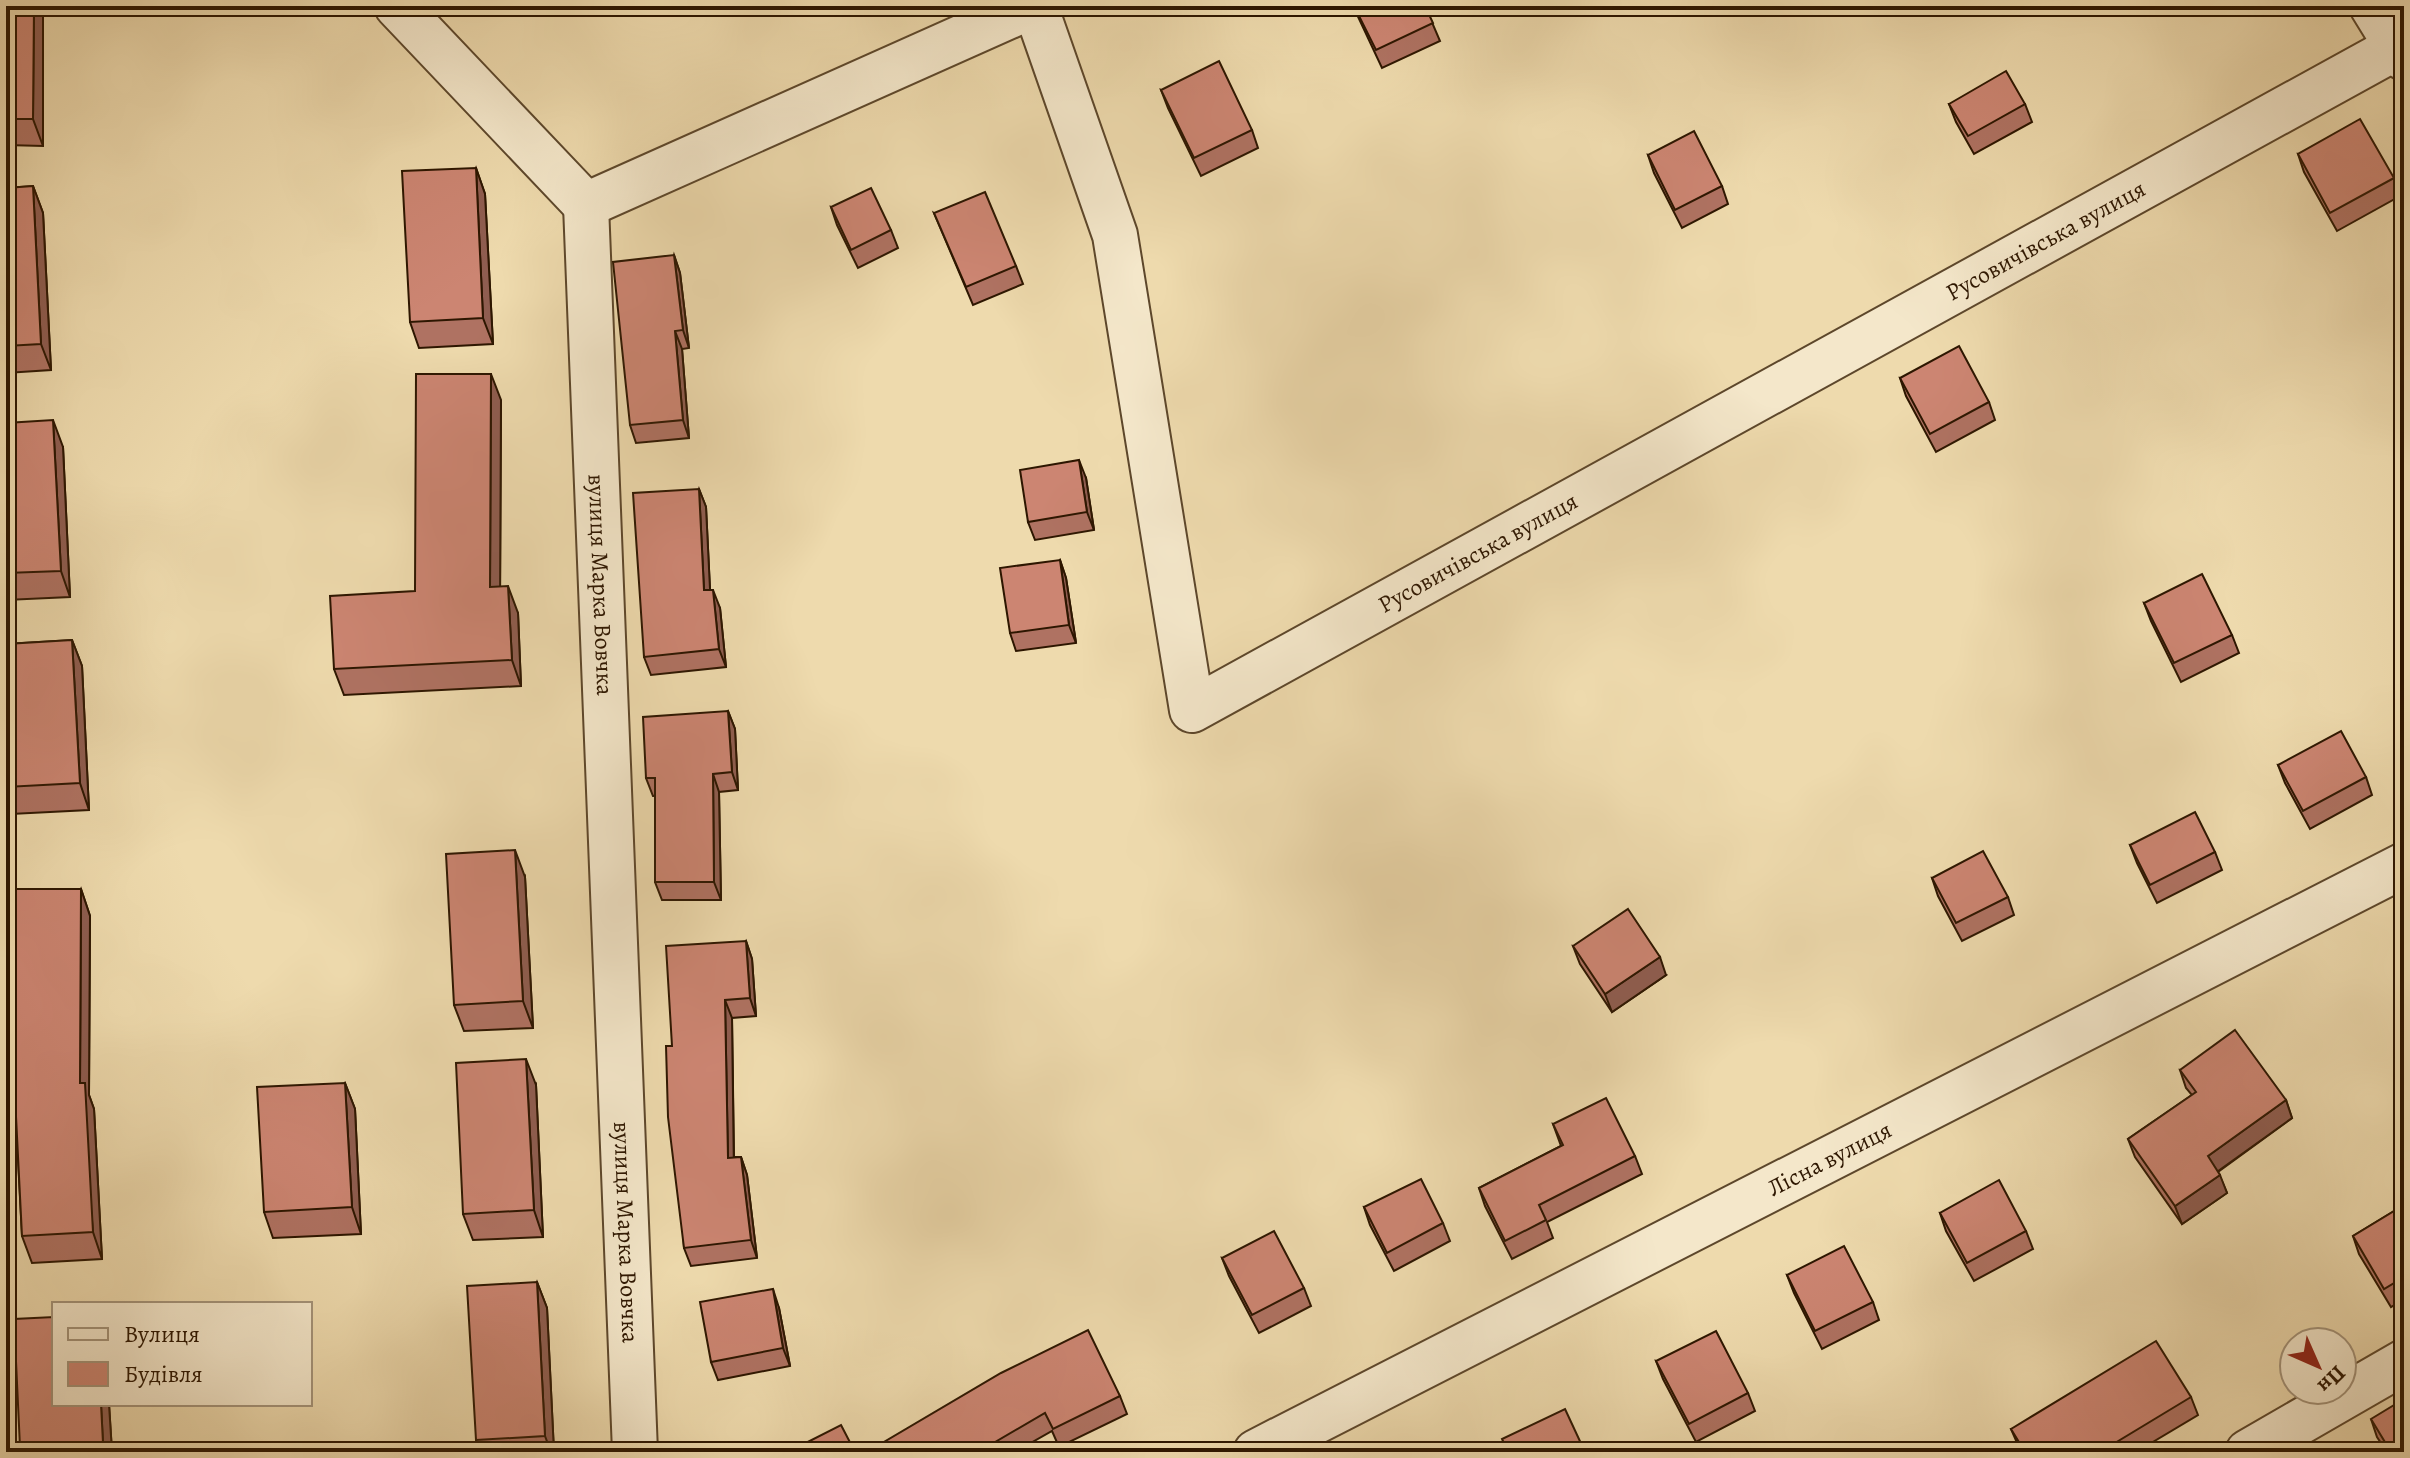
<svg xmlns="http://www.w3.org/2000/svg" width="2410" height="1458" font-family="Alegreya,serif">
  <rect width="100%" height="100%" fill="#eedaad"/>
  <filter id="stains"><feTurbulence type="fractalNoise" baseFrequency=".0025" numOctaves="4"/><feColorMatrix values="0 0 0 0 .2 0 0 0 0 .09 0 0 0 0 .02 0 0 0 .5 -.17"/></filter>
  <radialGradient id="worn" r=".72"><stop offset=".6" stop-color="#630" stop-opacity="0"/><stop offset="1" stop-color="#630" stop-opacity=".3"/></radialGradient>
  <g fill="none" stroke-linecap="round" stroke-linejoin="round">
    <g stroke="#5d472b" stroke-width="48">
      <g id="minor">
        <path d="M397,6l189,199"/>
        <path id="s1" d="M1035,6l80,229 77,475 1205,-663"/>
        <path d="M2372,6l32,52"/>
        <path id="s2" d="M586,205l49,1247"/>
        <path d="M586,205l446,-199"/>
        <path id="s3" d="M1256,1452l1148,-587"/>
        <path d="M2248,1452l156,-90"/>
      </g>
    </g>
    <use href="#minor" stroke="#f4e7ca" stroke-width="44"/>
  </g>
  <g fill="#af7262" stroke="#2d1600" stroke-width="2">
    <path d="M6,6h37v140l-37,-1z"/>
    <path d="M1353,6h72l15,35 -58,27z"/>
    <path d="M1161,90l91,40 6,18 -57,28 -33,-68z"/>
    <path d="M1949,104h76l7,18 -58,32 -18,-32z"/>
    <path d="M2298,154l96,24 6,18 -63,35 -33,-59z"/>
    <path d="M1648,155l74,31 6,18 -46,24 -28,-55z"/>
    <path d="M476,168l9,26 8,150 -74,4 -9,-26z"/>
    <path d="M33,186l10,27 8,157 -45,3v-185z"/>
    <path d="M831,207l60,23 7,18 -40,20 -21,-43z"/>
    <path d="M934,213l82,53 7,18 -50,21z"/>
    <path d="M674,255l6,18 9,75 -7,1 7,89 -53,5 -6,-18z"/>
    <path d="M1900,378l89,24 6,18 -59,32 -30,-56z"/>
    <path d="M501,400l-1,187 18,26 3,73 -177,9 -10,-26 81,-78z"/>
    <path d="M6,423l57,24 7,150 -64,3z"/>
    <path d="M1086,478l8,52 -59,10 -7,-18z"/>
    <path d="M699,489l7,18 4,83 10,18 6,59 -75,8 -7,-18z"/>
    <path d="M1060,560l6,18 10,65 -60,8 -6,-18z"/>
    <path d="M2144,603l88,32 7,18 -58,29 -30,-61z"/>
    <path d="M72,640l10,26 7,144 -78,4 -5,-13v-157z"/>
    <path d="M728,711l7,18 3,61 -19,2 2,108h-59l-7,-18v-86h-2l-7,-18z"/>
    <path d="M2278,765l88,12 6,18 -62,34 -25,-46z"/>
    <path d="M2130,845l85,7 7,18 -65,33 -20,-40z"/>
    <path d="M525,877l8,151 -69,3 -10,-26z"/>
    <path d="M1932,878l76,19 6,18 -52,26 -24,-45z"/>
    <path d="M81,889l9,27 -1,179 5,14 8,150 -70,4 -10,-27 -10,-191 -2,-8z"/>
    <path d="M746,941l6,18 4,57 -24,2 2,139h7l6,18 10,83 -66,8 -7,-18 -12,-202z"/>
    <path d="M1573,946l93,29 -54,37 -32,-48z"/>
    <path d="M2180,1070l106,30 6,18 -74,54 9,21 -45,31 -47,-67 -7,-18 64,-44 -6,-7z"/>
    <path d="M345,1083l10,26 6,125 -88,4 -9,-26z"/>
    <path d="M536,1085l7,152 -70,3 -10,-26z"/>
    <path d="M1553,1124l82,32 7,18 -95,48 6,16 -41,21 -27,-53 -6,-18 82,-42z"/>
    <path d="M2404,1205v94l-13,8 -32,-53 -6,-18z"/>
    <path d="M1364,1207l79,16 7,18 -56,30 -24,-46z"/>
    <path d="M1940,1213l86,18 7,18 -59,32 -28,-50z"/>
    <path d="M1222,1258l82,30 7,18 -52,27 -30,-57z"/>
    <path d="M1787,1275l86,27 6,18 -57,29 -28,-56z"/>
    <path d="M537,1282l10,26 7,144h-74l-4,-12z"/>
    <path d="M779,1308l11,58 -72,14 -7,-18z"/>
    <path d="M1656,1361l92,32 7,18 -59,31 -33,-63z"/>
    <path d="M1120,1396l7,18 -68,33 -7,-16 -37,21h-148z"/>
    <path d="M2191,1397l7,18 -62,37h-115l-10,-23z"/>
    <path d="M54,1404h55l3,48h-90l-2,-5z"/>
    <path d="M2371,1419l33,33h-17l-10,-15z"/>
  </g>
  <g fill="#8f5d50" stroke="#2d1600" stroke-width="2">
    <path d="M34,6h9v140l-10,-27z"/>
    <path d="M476,168l9,26 8,150 -10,-26z"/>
    <path d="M33,186l10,27 8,157 -10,-26z"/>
    <path d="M674,255l6,18 9,75 -6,-18z"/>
    <path d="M675,331l7,18 7,89 -6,-18z"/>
    <path d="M491,374l10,26 -1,214 -10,-27z"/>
    <path d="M53,420l10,27 7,150 -9,-26z"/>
    <path d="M1079,460l7,18 8,52 -7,-18z"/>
    <path d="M699,489l7,18 5,102 -7,-19z"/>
    <path d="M1060,560l6,18 10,65 -7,-18z"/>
    <path d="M508,586l10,27 3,73 -9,-26z"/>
    <path d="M713,590l7,18 6,59 -7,-18z"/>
    <path d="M72,640l10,26 7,144 -9,-27z"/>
    <path d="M728,711l7,18 3,61 -6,-18z"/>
    <path d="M713,774l6,18 2,108 -7,-18z"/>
    <path d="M515,850l10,27 8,151 -10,-27z"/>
    <path d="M81,889l9,27 -1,179 5,14 8,150 -9,-27 -13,-149z"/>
    <path d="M746,941l6,18 4,57 -6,-18z"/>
    <path d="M1660,957l6,18 -54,37 -7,-18z"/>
    <path d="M725,1000l7,18 2,158 -6,-18z"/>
    <path d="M526,1059l10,26 7,152 -9,-27z"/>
    <path d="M345,1083l10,26 6,125 -9,-27z"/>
    <path d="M2286,1100l6,18 -78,56 -6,-18z"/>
    <path d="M741,1157l6,18 10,83 -6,-18z"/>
    <path d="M2220,1175l7,18 -45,31 -7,-18z"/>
    <path d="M537,1282l10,26 7,144h-3l-6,-16z"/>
    <path d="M773,1289l6,19 11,58 -7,-18z"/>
    <path d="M101,1404h8l3,48h-6l-3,-9z"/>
  </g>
  <g fill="#cc8572" stroke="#2d1600" stroke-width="2">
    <path d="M6,6h28l-1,113h-27z"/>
    <path d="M1354,6h71l8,17 -57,27z"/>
    <path d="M1219,61l33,69 -58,28 -33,-68z"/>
    <path d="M2006,71l19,33 -57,32 -19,-32z"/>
    <path d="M2360,119l34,59 -64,35 -32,-59z"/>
    <path d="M1694,131l28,55 -47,24 -27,-55z"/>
    <path d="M476,168l7,150 -73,4 -8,-151z"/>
    <path d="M33,186l8,158 -35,2v-158z"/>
    <path d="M871,188l20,42 -40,20 -20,-43z"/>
    <path d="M985,192l31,74 -50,21 -32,-74z"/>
    <path d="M674,255l9,75 -8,1 8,89 -53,5 -17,-163z"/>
    <path d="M1959,346l30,56 -59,32 -30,-56z"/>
    <path d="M416,374h75l-1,213 18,-1 4,74 -178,9 -4,-73 85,-5z"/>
    <path d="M53,420l8,151 -55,2v-150z"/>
    <path d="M1079,460l8,52 -59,10 -8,-52z"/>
    <path d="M699,489l5,101h9l6,59 -75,8 -11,-164z"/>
    <path d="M1060,560l9,65 -59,8 -10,-65z"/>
    <path d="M2202,574l30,61 -58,28 -30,-60z"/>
    <path d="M72,640l8,143 -74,4v-143z"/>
    <path d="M728,711l4,61 -19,2 1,108h-59v-104h-9l-3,-61z"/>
    <path d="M2341,731l25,46 -63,34 -25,-46z"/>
    <path d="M2195,812l20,40 -65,33 -20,-40z"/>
    <path d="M515,850l8,151 -69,4 -8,-151z"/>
    <path d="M1983,851l25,46 -52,26 -24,-45z"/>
    <path d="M10,889h71l-1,194h5l8,149 -71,4 -10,-199h-2z"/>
    <path d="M1628,909l32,48 -55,37 -32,-48z"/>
    <path d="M746,941l4,57 -25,2 3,158 13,-1 10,83 -67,8 -16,-131 -2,-71h6l-6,-100z"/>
    <path d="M2235,1030l51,70 -78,56 12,19 -45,31 -47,-67 68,-47 -16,-22z"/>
    <path d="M526,1059l8,151 -71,4 -7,-151z"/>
    <path d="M345,1083l7,124 -88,5 -7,-125z"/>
    <path d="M1606,1098l29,58 -96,49 7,15 -41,21 -26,-53 84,-43 -10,-21z"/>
    <path d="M1421,1179l22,44 -56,30 -23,-46z"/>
    <path d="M1999,1180l27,51 -59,32 -27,-50z"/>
    <path d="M2404,1205v72l-20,12 -31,-53z"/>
    <path d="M1274,1231l30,57 -52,27 -30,-57z"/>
    <path d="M1844,1246l29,56 -58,29 -28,-56z"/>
    <path d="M537,1282l8,154 -69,4 -9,-154z"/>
    <path d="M773,1289l10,59 -72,14 -11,-60z"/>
    <path d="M54,1317v87h47l2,39 -83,4 -6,-128z"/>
    <path d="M1088,1330l32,66 -67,33 -8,-16 -67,39h-111l134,-79z"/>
    <path d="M1716,1331l32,62 -59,31 -33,-63z"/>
    <path d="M2156,1341l35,56 -91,55h-75l-14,-23z"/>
    <path d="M2404,1399v53h-13l-20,-33z"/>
    <path d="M1565,1409l20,43h-77l-6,-13z"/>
    <path d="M841,1425l14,27h-67z"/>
  </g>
  <g text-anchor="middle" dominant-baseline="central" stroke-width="7" stroke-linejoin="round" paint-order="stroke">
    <g font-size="24" fill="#2d1600" stroke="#f4e7ca">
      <text stroke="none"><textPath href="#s1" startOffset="1698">Русовичівська вулиця</textPath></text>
      <text stroke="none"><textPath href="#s1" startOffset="1050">Русовичівська вулиця</textPath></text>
      <text stroke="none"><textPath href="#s2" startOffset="380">вулиця Марка Вовчка</textPath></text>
      <text stroke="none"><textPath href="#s3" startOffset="644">Лісна вулиця</textPath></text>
      <text stroke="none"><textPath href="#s2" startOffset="1028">вулиця Марка Вовчка</textPath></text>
    </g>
  </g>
  <rect width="2410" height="1458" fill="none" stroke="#eedaad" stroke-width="32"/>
  <rect x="8" y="8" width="2394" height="1442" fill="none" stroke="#2d1600" stroke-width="4"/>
  <rect x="16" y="16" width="2378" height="1426" fill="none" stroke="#2d1600" stroke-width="2"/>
  <rect x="52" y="1302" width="260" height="104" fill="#f4e7ca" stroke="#a49379" stroke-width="2"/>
  <rect x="68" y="1328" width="40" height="12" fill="#f4e7ca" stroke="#a49379" stroke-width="2"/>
  <text x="124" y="1342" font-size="24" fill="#2d1600">Вулиця</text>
  <rect x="68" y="1362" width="40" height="24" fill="#cc8572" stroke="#a49379" stroke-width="2"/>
  <text x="124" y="1382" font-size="24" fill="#2d1600">Будівля</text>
  <g transform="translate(2318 1366) rotate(135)"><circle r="38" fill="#f4e7ca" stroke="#a49379" stroke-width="2"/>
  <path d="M0-6L14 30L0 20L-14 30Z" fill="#8f2418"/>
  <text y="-12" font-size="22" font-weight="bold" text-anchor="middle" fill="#2d1600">Пн</text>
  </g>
  <rect width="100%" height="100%" filter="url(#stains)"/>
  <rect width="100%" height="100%" fill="url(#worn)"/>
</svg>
